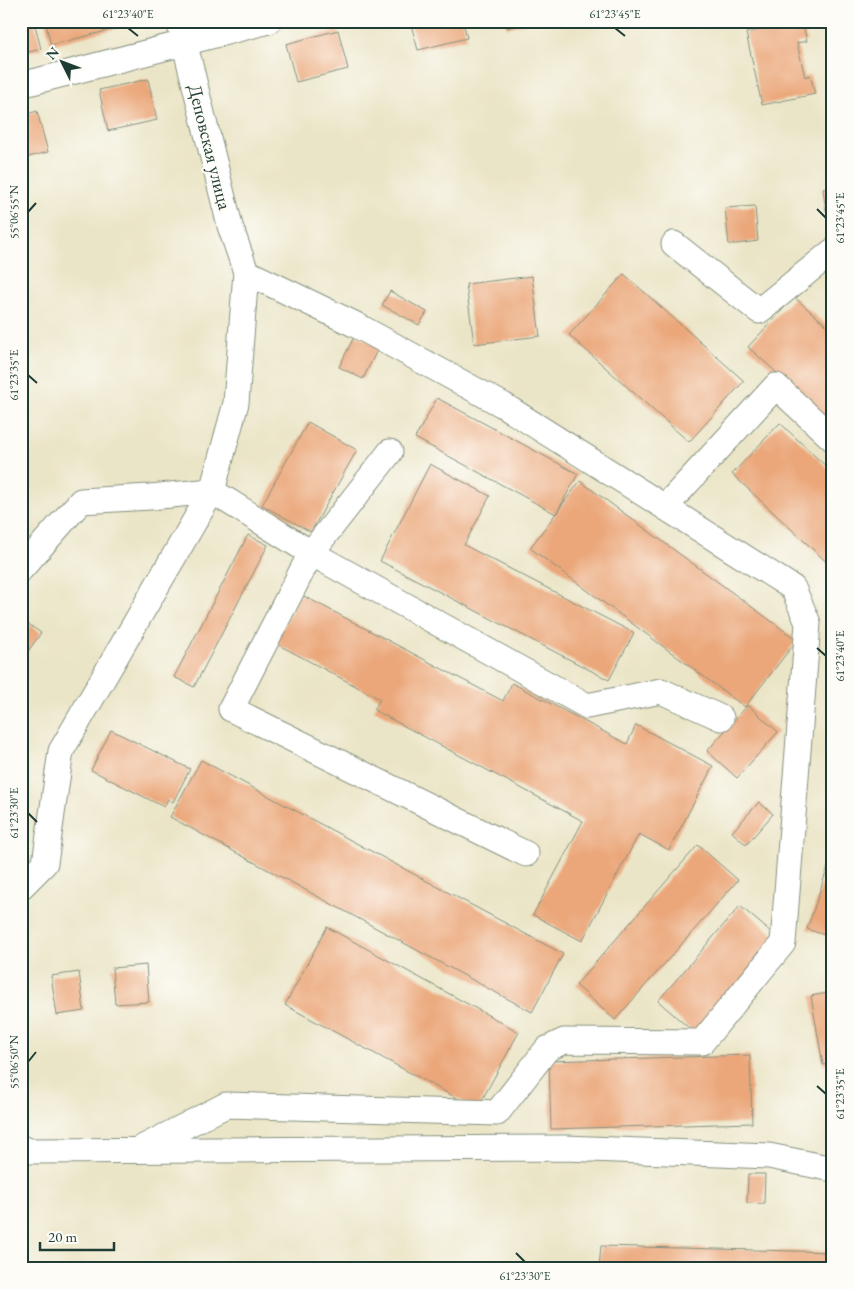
<svg xmlns="http://www.w3.org/2000/svg" width="854" height="1289" font-family="'EB Garamond',serif">
  <rect width="100%" height="100%" fill="#fdfcf7"/>
  <filter id="ink" filterUnits="userSpaceOnUse"><feTurbulence type="fractalNoise" baseFrequency=".02" numOctaves="2"/><feDisplacementMap in="SourceGraphic" scale="10" xChannelSelector="R" yChannelSelector="G"/><feConvolveMatrix kernelMatrix="1 2 1 2 8 2 1 2 1" color-interpolation-filters="sRGB"/></filter>
  <filter id="wash" filterUnits="userSpaceOnUse"><feTurbulence type="fractalNoise" baseFrequency=".0096" numOctaves="4" result="noise"/><feDisplacementMap in="SourceGraphic" scale="20" xChannelSelector="R" yChannelSelector="G"/><feGaussianBlur stdDeviation="1.12" result="paint"/><feColorMatrix in="noise" values="0 0 0 0 0 0 0 0 0 0 0 0 0 0 0 0 0 1.4 0 .05"/><feComposite in="paint" operator="in"/></filter>
  <g filter="url(#wash)">
    <rect width="100%" height="100%" fill="#ebe5c7"/>
    <g id="blocks">
      <g fill="#eba77a">
        <path d="M21,21h13l7,28 -20,5z"/>
        <path d="M45,21h97v1l-91,23z"/>
        <path d="M410,21h53l4,17 -49,12z"/>
        <path d="M506,21h24v1l-23,6z"/>
        <path d="M797,21h5l5,20 -10,2 8,34 5,-2 5,19 -53,11 -16,-72z"/>
        <path d="M338,30l10,39 -52,13 -10,-38z"/>
        <path d="M148,79l9,41 -49,11 -9,-41z"/>
        <path d="M37,111l11,41 -27,7v-43z"/>
        <path d="M833,187v23l-7,1 -3,-22z"/>
        <path d="M755,206l3,35 -29,4 -4,-37z"/>
        <path d="M624,274l120,107 -55,61 -120,-107z"/>
        <path d="M532,276l8,60 -66,8 -8,-60z"/>
        <path d="M390,291l37,21 -8,13 -37,-20z"/>
        <path d="M794,297l39,34v92l-85,-76z"/>
        <path d="M355,335l24,11 -16,33 -24,-12z"/>
        <path d="M437,398l141,76 -22,40 -141,-76z"/>
        <path d="M308,422l49,28 -46,82 -49,-27z"/>
        <path d="M780,423l53,50v95l-101,-94z"/>
        <path d="M430,464l60,32 -26,49 170,88 -25,47 -229,-119z"/>
        <path d="M580,481l217,159 -52,67 -215,-159z"/>
        <path d="M248,535l20,10 -74,142 -20,-10z"/>
        <path d="M300,594l203,107 9,-18 115,61 9,-19 77,41 -44,84 -30,-16 -57,107 -49,-26 50,-94 -209,-111 6,-11 -105,-56z"/>
        <path d="M21,619l20,14 -20,28z"/>
        <path d="M748,705l30,27 -41,46 -30,-27z"/>
        <path d="M111,730l79,39 -17,33 -5,-3 -4,8 -73,-37z"/>
        <path d="M201,760l362,194 -31,58 -362,-195z"/>
        <path d="M759,802l14,12 -27,31 -14,-13z"/>
        <path d="M698,845l40,35 -123,140 -39,-35z"/>
        <path d="M832,855h1v83l-26,-9z"/>
        <path d="M740,906l39,33 -82,96 -39,-34z"/>
        <path d="M327,927l192,105 -42,77 -192,-104z"/>
        <path d="M146,965l3,37 -34,2 -3,-36z"/>
        <path d="M79,972l5,39 -27,4 -6,-39z"/>
        <path d="M833,992v71l-10,2 -12,-69z"/>
        <path d="M750,1055l2,68 -201,6 -2,-68z"/>
        <path d="M748,1174h17l-1,30 -17,-1z"/>
        <path d="M601,1246l232,6v16h-234z"/>
      </g>
    </g>
  </g>
  <g filter="url(#ink)">
    <use href="#blocks" fill-opacity="0" stroke="#85917e" stroke-width="1"/>
    <g fill="none" stroke-linecap="round" stroke-linejoin="round">
      <g stroke="#85917e" stroke-width="27">
        <g id="minor">
          <path d="M21,85l248,-64"/>
          <path d="M674,244l85,67 74,-60"/>
          <path d="M390,452l-79,101 -80,156 295,145"/>
          <path d="M665,507l111,-121 57,53"/>
          <path d="M21,569l60,-68 69,-4 62,-6 99,62 276,153 74,-15 60,27"/>
          <path d="M21,887l24,-24 16,-112 151,-260 24,-88 10,-131 -16,-46 -51,-205"/>
          <path d="M21,1148l9,3 535,-3 204,8 64,13"/>
          <path d="M138,1150l88,-45 271,8 50,-64 17,-8 138,1 81,-99 25,-320 -15,-35 -290,-183 -147,-80 -110,-53"/>
        </g>
      </g>
      <use href="#minor" stroke="#fff" stroke-width="25"/>
    </g>
  </g>
  <path fill="none" stroke="#1f3d34" stroke-width="2" d="M128,28l10,8M615,28l10,8M817,209l9,9M28,212l8,-9M28,375l9,8M817,648l9,8M28,813l9,9M28,1062l8,-10M817,1086l9,8M516,1253l9,9"/>
  <g text-anchor="middle" dominant-baseline="central" stroke-width="4.5" stroke-linejoin="round" paint-order="stroke">
    <g font-size="19" fill="#1f3d34" stroke="#fdfcf7">
      <text transform="translate(210 147) rotate(76)">Деповская улица</text>
    </g>
  </g>
  <rect width="854" height="1289" fill="none" stroke="#fdfcf7" stroke-width="55"/>
  <g transform="translate(62 62) rotate(312)" stroke="#fdfcf7" stroke-width="4" paint-order="stroke">
  <path d="M0-4L9 19L0 12L-9 19Z" fill="#1f3d34"/>
  <text y="-8" font-size="14" font-weight="bold" text-anchor="middle" fill="#1f3d34">N</text>
  </g>
  <path d="M40 1242v8h74v-8" fill="none" stroke="#1f3d34" stroke-width="2.5"/>
  <text x="48" y="1242" font-size="15" fill="#1f3d34" stroke="#fdfcf7" stroke-width="4" paint-order="stroke">20 m</text>
  <rect x="28" y="28" width="798" height="1234" fill="none" stroke="#1f3d34" stroke-width="2"/>
  <g font-size="12" text-anchor="middle" fill="#1f3d34">
    <text x="128" y="18">61°23'40"E</text>
    <text x="615" y="18">61°23'45"E</text>
    <text transform="translate(14 212) rotate(-90)" y="4">55°06'55"N</text>
    <text transform="translate(840 218) rotate(-90)" y="4">61°23'45"E</text>
    <text transform="translate(14 375) rotate(-90)" y="4">61°23'35"E</text>
    <text transform="translate(840 656) rotate(-90)" y="4">61°23'40"E</text>
    <text transform="translate(14 813) rotate(-90)" y="4">61°23'30"E</text>
    <text transform="translate(14 1062) rotate(-90)" y="4">55°06'50"N</text>
    <text transform="translate(840 1094) rotate(-90)" y="4">61°23'35"E</text>
    <text x="525" y="1280">61°23'30"E</text>
  </g>
</svg>
